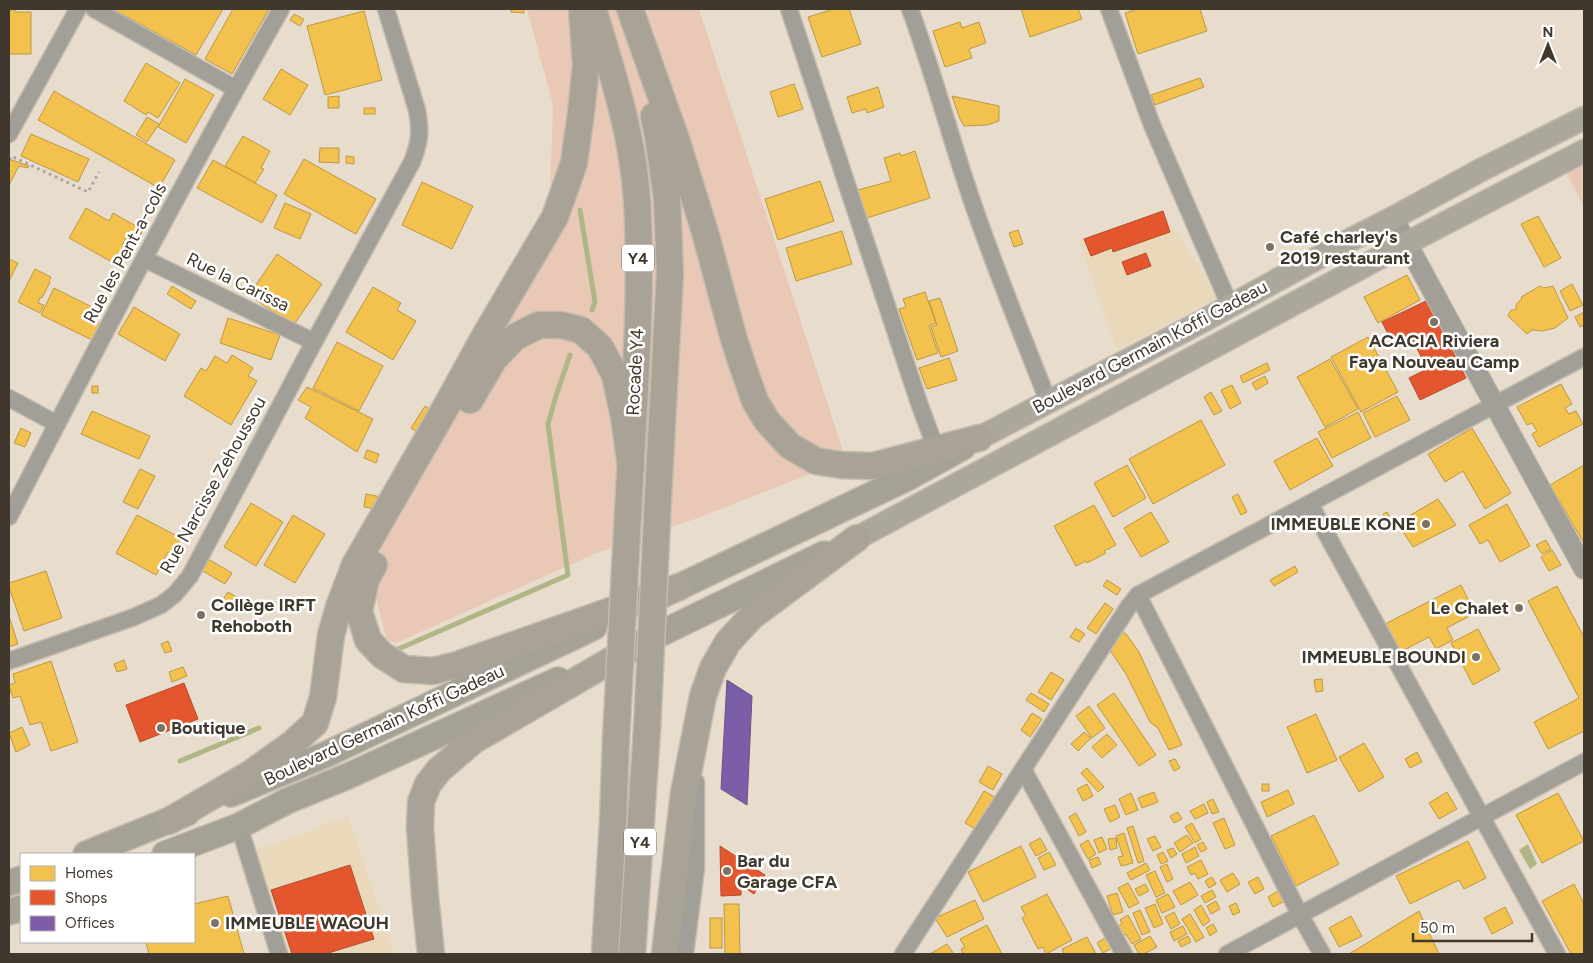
<svg xmlns="http://www.w3.org/2000/svg" width="1593" height="963" font-family="Figtree,sans-serif">
  <rect width="100%" height="100%" fill="#e8ddcc"/>
  <g fill="#ead8bb">
    <path d="M1163,211l55,87 -101,52 -38,-110z"/>
    <path d="M349,816l45,138h-125l-31,-97z"/>
  </g>
  <g fill="#e9c8b5">
    <path d="M527,9h172l147,451 -151,59 -101,35 -198,89 -9,-3 -21,-79 182,-311 5,-145z"/>
    <path d="M1584,163v44l-18,-35z"/>
  </g>
  <path fill="#b0b685" d="M1528,844l9,20 -7,5 -11,-19z"/>
  <g fill="#f2c14e" stroke="#bd9844">
    <path d="M9,9h6v3h16v42h-22z"/>
    <path d="M113,9h110l-27,46z"/>
    <path d="M233,9h36l-37,65 -27,-15z"/>
    <path d="M511,9h13v4l-13,-1z"/>
    <path d="M834,9h15l12,35 -39,13 -14,-40z"/>
    <path d="M1021,9h57l4,10 -52,18z"/>
    <path d="M1138,9h62l7,22 -69,23 -13,-41z"/>
    <path d="M364,11l18,69 -57,15 -18,-69z"/>
    <path d="M294,14l10,5 -4,7 -10,-6z"/>
    <path d="M960,22l2,6 17,-6 7,21 -17,6 3,9 -27,9 -12,-36z"/>
    <path d="M146,63l34,20 -22,35 -10,-6 -2,3 -22,-14z"/>
    <path d="M281,69l27,16 -18,30 -27,-16z"/>
    <path d="M1200,78l4,9 -49,18 -4,-10z"/>
    <path d="M185,79l29,16 -28,48 -28,-16z"/>
    <path d="M794,84l9,25 -25,8 -8,-25z"/>
    <path d="M878,87l6,20 -17,6 -1,-4 -14,4 -5,-16z"/>
    <path d="M54,91l121,69 -16,28 -121,-68z"/>
    <path d="M339,96v12h-11v-11z"/>
    <path d="M952,96l47,10v15l-12,4 -23,1 -4,-7z"/>
    <rect x="364" y="108" width="11" height="6"/>
    <path d="M147,117l12,7 -12,18 -11,-7z"/>
    <path d="M31,134l58,25 -11,23 -57,-26z"/>
    <path d="M243,136l27,15 -9,17 3,1 -9,14 -30,-17z"/>
    <path d="M320,148h19v15l-20,-1z"/>
    <path d="M915,151l15,47 -63,20 -9,-28 33,-9 -7,-23 16,-5 1,3z"/>
    <path d="M346,156l8,1v7l-8,-1z"/>
    <path d="M9,159l20,7 -1,2 -9,-2 -10,19z"/>
    <path d="M304,159l72,40 -20,35 -72,-40z"/>
    <path d="M213,160l64,35 -15,28 -65,-35z"/>
    <path d="M820,181l14,40 -56,19 -13,-41z"/>
    <path d="M422,182l51,24 -21,43 -50,-24z"/>
    <path d="M285,203l26,11 -11,25 -26,-11z"/>
    <path d="M86,208l23,13 4,-8 30,17 -7,13 -10,-5 -4,8 6,3 -9,17 -50,-28z"/>
    <path d="M1538,216l23,42 -17,9 -23,-43z"/>
    <path d="M1018,230l5,14 -9,3 -5,-14z"/>
    <path d="M842,231l10,33 -56,17 -10,-33z"/>
    <path d="M277,254l45,30 -29,42 -44,-31z"/>
    <path d="M9,259l9,4 -9,18z"/>
    <path d="M35,269l16,8 -2,4 1,1 -8,16h-2l-2,5 6,2 -4,8 -22,-11z"/>
    <path d="M1407,275l13,25 -42,23 -14,-26z"/>
    <path d="M1572,284l11,21 -13,6 -10,-20z"/>
    <path d="M172,286l24,15 -5,8 -24,-15z"/>
    <path d="M1540,286l4,2 9,-2 15,32 -13,10 -13,3 -10,-1 -5,4 -19,-18 3,-6h5v-5l6,-7 -1,-1z"/>
    <path d="M373,287l28,16 -4,7 19,11 -23,39 -47,-28z"/>
    <path d="M54,288l44,22 -5,11 7,3 -8,16 -51,-25z"/>
    <path d="M925,292l11,31 -7,3 9,27 -21,7 -18,-51 7,-2 -3,-8z"/>
    <path d="M940,298l18,53 -17,6 -10,-30 6,-2 -8,-24z"/>
    <path d="M134,307l46,27 -15,27 -47,-27z"/>
    <path d="M1584,312v13l-4,2 -5,-10z"/>
    <path d="M228,318l52,17 -9,25 -51,-17z"/>
    <path d="M1368,337l30,55 -37,20 -30,-55z"/>
    <path d="M337,342l46,24 -24,45 -46,-23z"/>
    <path d="M232,355l21,13 -5,8 9,5 -26,44 -47,-29 17,-28 5,3 9,-15 12,7z"/>
    <path d="M949,358l8,22 -30,9 -8,-21z"/>
    <path d="M1330,359l28,50 -33,18 -28,-50z"/>
    <path d="M1267,363l3,7 -27,13 -3,-7z"/>
    <path d="M1265,376l3,7 -12,7 -4,-7z"/>
    <path d="M1561,384l11,20 -7,4 4,6 7,-3 7,13 -44,23 -7,-13 5,-3 -5,-8 -5,2 -10,-18z"/>
    <path d="M1232,385l9,18 -11,6 -9,-19z"/>
    <rect x="92" y="386" width="6" height="7"/>
    <path d="M307,387l66,32 -16,33 -52,-34 6,-11 -13,-7z"/>
    <path d="M1211,392l11,19 -8,4 -10,-18z"/>
    <path d="M1397,396l13,24 -35,17 -12,-24z"/>
    <path d="M425,406l11,7 -14,22 -11,-7z"/>
    <path d="M92,411l58,25 -11,23 -58,-25z"/>
    <path d="M1358,412l13,26 -39,20 -14,-26z"/>
    <path d="M1201,420l24,45 -72,39 -24,-45z"/>
    <path d="M21,428l10,5 -6,14 -11,-4z"/>
    <path d="M1472,428l39,65 -26,16 -22,-38 -18,11 -17,-28z"/>
    <path d="M1317,438l16,28 -43,24 -16,-29z"/>
    <path d="M367,450l12,4 -3,9 -12,-5z"/>
    <path d="M1127,465l19,33 -33,19 -19,-34z"/>
    <path d="M1584,465v78l-34,-58z"/>
    <path d="M140,469l15,7 -17,33 -15,-7z"/>
    <path d="M366,494l20,4 -15,14v-4l-7,-1z"/>
    <path d="M1238,494l9,18 -6,3 -9,-18z"/>
    <path d="M1438,499l18,26 -43,22 -16,-24z"/>
    <path d="M251,503l32,19 -27,44 -32,-19z"/>
    <path d="M1507,504l23,42 -30,16 -12,-22 -8,4 -11,-19z"/>
    <path d="M1094,505l22,40 -12,6 2,2 -19,10 -1,-2 -10,5 -22,-40z"/>
    <path d="M1151,512l18,30 -28,15 -17,-29z"/>
    <path d="M1387,512l6,11 -5,2 -5,-11z"/>
    <path d="M137,515l44,23 -9,16 -4,-2 -12,23 -40,-22z"/>
    <path d="M293,515l32,19 -30,49 -31,-18z"/>
    <path d="M1546,540l5,9 -9,5 -6,-9z"/>
    <path d="M1552,550l9,15 -12,6 -8,-14z"/>
    <path d="M208,559l24,14 -7,11 -24,-14z"/>
    <path d="M1295,566l3,6 -24,14 -4,-6z"/>
    <path d="M46,571l16,47 -38,13 -15,-44v-4z"/>
    <path d="M1107,580l14,9 -4,6 -14,-9z"/>
    <path d="M1461,585l14,28 -28,15 6,12 -17,9 -7,-12 -29,15 -15,-28z"/>
    <path d="M1557,586l27,51v94l-36,18 -14,-27 45,-24 -51,-97z"/>
    <path d="M228,592l21,12 -5,9 -22,-12z"/>
    <path d="M1105,603l8,6 -17,25 -9,-6z"/>
    <path d="M9,616l9,28 -9,3z"/>
    <path d="M1076,628l9,6 -6,8 -9,-5z"/>
    <path d="M1120,629l7,6 12,17 43,93 -13,5 -11,-22 -8,-6 -24,-48 -19,-28z"/>
    <path d="M1478,629l22,41 -27,15 -22,-42z"/>
    <path d="M168,641l4,10 -7,2 -4,-9z"/>
    <path d="M124,660l3,9 -10,3 -3,-8z"/>
    <path d="M51,661l27,81 -27,9 -10,-29 -11,3 -10,-29 -7,2 -4,-12v-1l6,-2 -2,-9z"/>
    <path d="M183,667l4,9 -15,6 -3,-10z"/>
    <path d="M1051,672l13,8 -13,20 -13,-8z"/>
    <path d="M1322,679l1,12 -7,1 -2,-12z"/>
    <path d="M1031,693l18,11 -5,8 -18,-12z"/>
    <path d="M1114,693l42,62 -17,11 -42,-61z"/>
    <path d="M1089,706l16,22 -13,10 -16,-22z"/>
    <path d="M1032,713l10,6 -12,18 -9,-7z"/>
    <path d="M1316,714l21,46 -30,13 -20,-46z"/>
    <path d="M22,727l8,18 -14,7 -7,-19z"/>
    <path d="M1084,732l7,6 -13,13 -7,-7z"/>
    <path d="M1107,734l10,11 -15,13 -10,-11z"/>
    <path d="M1364,743l20,34 -25,15 -20,-35z"/>
    <path d="M1417,752l5,10 -12,6 -5,-9z"/>
    <path d="M1175,759l5,9 -6,3 -5,-10z"/>
    <path d="M988,766l14,8 -9,16 -14,-8z"/>
    <path d="M1087,768l17,19 -6,5 -17,-19z"/>
    <path d="M1087,784l6,12 -10,5 -6,-12z"/>
    <rect x="1262" y="784" width="7" height="7"/>
    <path d="M1288,790l6,14 -27,13 -6,-15z"/>
    <path d="M984,791l12,7 -19,32 -12,-7z"/>
    <path d="M1154,792l4,10 -16,6 -4,-10z"/>
    <path d="M1447,792l10,17 -18,10 -10,-16z"/>
    <path d="M1131,793l7,17 -12,5 -7,-16z"/>
    <path d="M1558,793l26,48 -42,22 -26,-48z"/>
    <path d="M1213,799l6,13 -7,2 -5,-12z"/>
    <path d="M1204,804l4,9 -13,6 -5,-8z"/>
    <path d="M1115,805l5,12 -10,5 -6,-13z"/>
    <path d="M1178,812l4,7 -8,4 -4,-7z"/>
    <path d="M1076,813l10,19 -7,4 -10,-19z"/>
    <path d="M1314,815l25,49 -43,22 -25,-50z"/>
    <path d="M1224,818l11,27 -10,4 -12,-26z"/>
    <path d="M1192,823l9,16 -6,4 -10,-16z"/>
    <path d="M1133,826l11,35 -6,2 -11,-35z"/>
    <path d="M1124,833l9,30 -12,3 -3,-9 5,-1 -7,-20z"/>
    <path d="M1187,835l6,8 -13,9 -6,-9z"/>
    <path d="M1155,836l6,11 -8,4 -6,-12z"/>
    <path d="M1102,837l5,12 -8,4 -5,-13z"/>
    <path d="M1040,838l7,12 -11,6 -7,-12z"/>
    <path d="M1116,838l1,10 -7,2 -2,-11z"/>
    <path d="M1088,840l8,14 -8,5 -8,-14z"/>
    <path d="M1468,841l18,37 -22,11 -5,-9 -49,24 -14,-28z"/>
    <path d="M1203,842l4,7 -6,3 -4,-7z"/>
    <path d="M1021,846l15,31 -53,25 -15,-30z"/>
    <path d="M1195,847l4,9 -13,7 -4,-9z"/>
    <path d="M1173,848l4,6 -6,4 -4,-8z"/>
    <path d="M1049,852l7,13 -12,5 -6,-12z"/>
    <path d="M1163,852l5,9 -7,3 -4,-9z"/>
    <path d="M1098,857l3,7 -9,4 -3,-8z"/>
    <path d="M1201,860l7,14 -10,5 -3,-6 -4,2 -4,-8z"/>
    <path d="M1146,863l4,7 -19,10 -4,-7z"/>
    <path d="M1167,864l6,15 -6,3 -7,-15z"/>
    <path d="M1155,871l10,22 -9,4 -10,-22z"/>
    <path d="M1233,873l7,11 -13,8 -7,-12z"/>
    <path d="M1212,877l4,7 -7,4 -4,-7z"/>
    <path d="M1258,877l6,12 -9,5 -7,-12z"/>
    <path d="M1190,882l8,13 -17,10 -8,-14z"/>
    <path d="M1128,883l11,20 -10,5 -11,-20z"/>
    <path d="M1145,884l4,7 -10,5 -4,-7z"/>
    <path d="M1574,884l10,20v50h-13l-29,-53z"/>
    <path d="M1212,890l4,7 -11,6 -4,-7z"/>
    <path d="M1280,890l5,11 -12,6 -5,-10z"/>
    <path d="M1117,893l6,19 -10,3 -6,-19z"/>
    <path d="M1047,894l25,46 -26,14 -3,-7 -5,2 -16,-31 4,-2 -5,-9z"/>
    <path d="M1168,894l7,13 -13,6 -6,-13z"/>
    <path d="M228,896l16,58h-95l-3,-12h48v-38z"/>
    <path d="M975,900l9,19 -37,18 -12,-19z"/>
    <path d="M1216,901l4,8 -9,5 -4,-8z"/>
    <path d="M1236,903l4,9 -7,3 -4,-9z"/>
    <path d="M724,904h15l1,50h-15z"/>
    <path d="M1155,904l8,20 -9,4 -9,-20z"/>
    <path d="M1201,905l9,16 -7,5 -9,-16z"/>
    <path d="M1505,907l8,16 -21,11 -8,-16z"/>
    <path d="M1140,910l10,22 -8,3 -9,-22z"/>
    <path d="M1419,911l20,43h-90z"/>
    <path d="M1174,912l6,12 -9,5 -6,-12z"/>
    <path d="M1190,914l14,23 -8,5 -14,-23z"/>
    <path d="M1128,915l13,24 -9,5 -6,-10 -7,4 -5,-10 8,-4 -2,-4z"/>
    <path d="M1351,916l11,20 -23,11 -10,-19z"/>
    <rect x="710" y="918" width="12" height="30"/>
    <path d="M1213,924l4,7 -7,5 -4,-8z"/>
    <path d="M987,925l15,29h-39l-2,-5 4,-2 -5,-8z"/>
    <path d="M1183,926l4,8 -13,7 -4,-9z"/>
    <path d="M1150,936l7,11 -13,7h-5l-5,-9z"/>
    <path d="M1188,936l3,6 -10,5 -3,-6z"/>
    <path d="M1087,937l9,17h-32l-2,-5z"/>
    <path d="M1105,938l7,10 -9,5 -6,-10z"/>
    <path d="M947,944l7,10h-24z"/>
  </g>
  <g fill="#e4572e" stroke="#b34e2d">
    <path d="M1163,211l7,21 -57,20 -1,-4 -21,8 -7,-17z"/>
    <path d="M1146,253l5,13 -24,9 -5,-13z"/>
    <path d="M1428,300l38,78 -46,22 -11,-22 18,-9 -14,-29 -18,8 -13,-26z"/>
    <path d="M184,683l14,36 -58,23 -14,-37z"/>
    <path d="M720,846l45,29 -11,19 -13,-9v10l-20,1z"/>
    <path d="M350,865l24,74 -49,15h-33l-21,-64z"/>
  </g>
  <path fill="#7b5ea7" stroke="#695382" d="M727,680l25,16 -5,109 -26,-16z"/>
  <g fill="none" stroke-linecap="round" stroke-linejoin="round">
    <g stroke="#b0b685" stroke-width="5">
      <path d="M580,210l15,92 -3,8"/>
      <path d="M396,650l172,-75 -20,-151 8,-28 14,-41"/>
      <path d="M180,761l79,-33"/>
    </g>
    <g stroke="#c4bbae" stroke-width="19">
      <g id="minor">
        <path d="M94,9l142,80"/>
        <path d="M789,9l130,394 20,54"/>
        <path d="M910,9c21,57 37,116 56,174 24,74 54,146 82,218"/>
        <path d="M1109,9l43,116 78,181"/>
        <path d="M9,134l69,-125"/>
        <path d="M145,259l169,83"/>
        <path d="M9,398l48,26"/>
        <path d="M1310,504l247,450"/>
        <path d="M9,517c88,-171 177,-341 272,-508"/>
        <path d="M1138,595l162,320 22,39"/>
        <path d="M9,661l125,-44 27,-12 14,-11 15,-18 124,-234 98,-180c8,-21 9,-29 5,-52l-31,-101"/>
        <path d="M1023,769l101,185"/>
        <path d="M239,826l40,128"/>
        <path d="M685,954l11,-86v-86"/>
        <path d="M903,954l226,-348 9,-11 446,-238"/>
        <path d="M1227,954l357,-192"/>
      </g>
    </g>
    <g stroke="#c4bbae" stroke-width="22">
      <path id="tertiary" d="M1393,218l191,351"/>
    </g>
    <g stroke="#c4bbae" stroke-width="25">
      <g id="secondary">
        <path d="M979,438l222,-116 151,-83 41,-21 86,-47 105,-53"/>
        <path d="M857,538l550,-295 177,-92"/>
      </g>
    </g>
    <g stroke="#c4bbae" stroke-width="28">
      <g id="primary">
        <path d="M660,596l247,-118 56,-31"/>
        <path d="M633,647l191,-93"/>
        <path d="M231,794l96,-40 267,-127"/>
        <path d="M86,854l101,-41"/>
        <path d="M165,854l74,-28 48,-25 61,-25 210,-96"/>
        <path d="M9,883l12,-4"/>
        <path d="M9,912l12,-4"/>
      </g>
    </g>
    <g stroke="#c4bbae" stroke-width="29">
      <g id="trunk">
        <path d="M593,9c19,62 40,126 44,192 6,103 -4,209 -9,312"/>
        <path d="M630,9l46,130 29,93 28,104 10,31 12,34 12,20 23,25 26,15 25,4 32,1 106,-28"/>
        <path d="M654,116l4,19 9,63 3,76 -12,224"/>
        <path d="M470,400l24,-41 21,-22 24,-12h22l20,5 19,17 15,28 9,42 7,50"/>
        <path d="M374,565l-8,14 -7,32 9,29 14,15 22,14 29,2 24,-6 222,-78"/>
        <path d="M169,821l81,-47 42,-30 23,-21 8,-26 8,-62 8,-28 16,-42 92,-160 39,-71 69,-117 19,-54 7,-50 5,-48 -4,-56"/>
        <path d="M431,954l-6,-58 -5,-69 1,-25 7,-18 11,-14 35,-30 162,-94"/>
        <path d="M605,954l8,-132 3,-82"/>
        <path d="M632,954l15,-225"/>
        <path d="M665,954l19,-161 19,-97 10,-28 15,-26 24,-26 105,-78"/>
      </g>
    </g>
    <path stroke="#a7a29b" stroke-width="3" stroke-dasharray="2.5 4" stroke-linecap="butt" d="M9,159l2,-3 77,36 11,-20"/>
    <use href="#minor" stroke="#a19f98" stroke-width="16"/>
    <use href="#tertiary" stroke="#a19f98" stroke-width="20"/>
    <use href="#secondary" stroke="#aca79c" stroke-width="22"/>
    <use href="#primary" stroke="#a5a195" stroke-width="25"/>
    <use href="#trunk" stroke="#a8a297" stroke-width="26"/>
    <g stroke="#c4bbae" stroke-width="29" stroke-linecap="butt">
      <g id="trunk-bridge">
        <path d="M647,729l11,-231"/>
        <path d="M616,740l12,-227"/>
      </g>
    </g>
    <use href="#trunk-bridge" stroke="#a8a297" stroke-width="26"/>
  </g>
  <g fill="#7b7264" stroke="#fff" stroke-width="2">
    <circle cx="1270" cy="247" r="5"/>
    <circle cx="1434" cy="322" r="5"/>
    <circle cx="1426" cy="524" r="5"/>
    <circle cx="1519" cy="608" r="5"/>
    <circle cx="201" cy="615" r="5"/>
    <circle cx="1476" cy="657" r="5"/>
    <circle cx="161" cy="728" r="5"/>
    <circle cx="727" cy="871" r="5"/>
    <circle cx="215" cy="923" r="5"/>
  </g>
  <g text-anchor="middle" dominant-baseline="central" stroke-width="5" stroke-linejoin="round" paint-order="stroke">
    <g fill="#fff" stroke="#79746b" stroke-width="1">
      <rect x="622" y="244.5" width="32" height="27" rx="4"/>
      <rect x="624" y="828.5" width="32" height="27" rx="4"/>
    </g>
    <g font-size="16" font-weight="bold" fill="#40382c">
      <text x="638" y="258">Y4</text>
      <text x="640" y="842">Y4</text>
    </g>
    <g font-size="18" font-weight="bold" fill="#40382c" stroke="#fff" text-anchor="start">
      <text x="1280" y="237">Café charley's<tspan x="1280" dy="21">2019 restaurant</tspan></text>
      <text x="1434" y="341" text-anchor="middle">ACACIA Riviera<tspan x="1434" dy="21">Faya Nouveau Camp</tspan></text>
      <text x="1416" y="524" text-anchor="end">IMMEUBLE KONE</text>
      <text x="211" y="605">Collège IRFT<tspan x="211" dy="21">Rehoboth</tspan></text>
      <text x="1509" y="608" text-anchor="end">Le Chalet</text>
      <text x="1466" y="657" text-anchor="end">IMMEUBLE BOUNDI</text>
      <text x="171" y="728">Boutique</text>
      <text x="737" y="861">Bar du<tspan x="737" dy="21">Garage CFA</tspan></text>
      <text x="225" y="923">IMMEUBLE WAOUH</text>
    </g>
    <g font-size="18" fill="#40382c" stroke="#fff">
      <text transform="translate(125 253) rotate(-62)">Rue les Pent-a-cols</text>
      <text transform="translate(238 282) rotate(26)">Rue la Carissa</text>
      <text transform="translate(1150 347) rotate(-28)">Boulevard Germain Koffi Gadeau</text>
      <text transform="translate(635 372) rotate(-87)">Rocade Y4</text>
      <text transform="translate(213 485) rotate(-61)">Rue Narcisse Zehoussou</text>
      <text transform="translate(384 725) rotate(-25)">Boulevard Germain Koffi Gadeau</text>
    </g>
  </g>
  <rect width="1593" height="963" fill="none" stroke="#40382c" stroke-width="20"/>
  <rect x="20" y="853" width="175" height="90" fill="#ffffff" stroke="#b3afab"/>
  <rect x="30" y="866" width="25" height="15" fill="#f2c14e" stroke="#b3afab"/>
  <text x="65" y="878" font-size="15" fill="#40382c">Homes</text>
  <rect x="30" y="890" width="25" height="15" fill="#e4572e" stroke="#b3afab"/>
  <text x="65" y="903" font-size="15" fill="#40382c">Shops</text>
  <rect x="30" y="916" width="25" height="15" fill="#7b5ea7" stroke="#b3afab"/>
  <text x="65" y="928" font-size="15" fill="#40382c">Offices</text>
  <g transform="translate(1548 45)" stroke="#ffffff" stroke-width="4" paint-order="stroke">
  <path d="M0-4L9 19L0 12L-9 19Z" fill="#40382c"/>
  <text y="-8" font-size="14" font-weight="bold" text-anchor="middle" fill="#40382c">N</text>
  </g>
  <path d="M1413 933v8h119v-8" fill="none" stroke="#40382c" stroke-width="2.5"/>
  <text x="1420" y="933" font-size="15" fill="#40382c" stroke="#ffffff" stroke-width="4" paint-order="stroke">50 m</text>
</svg>
